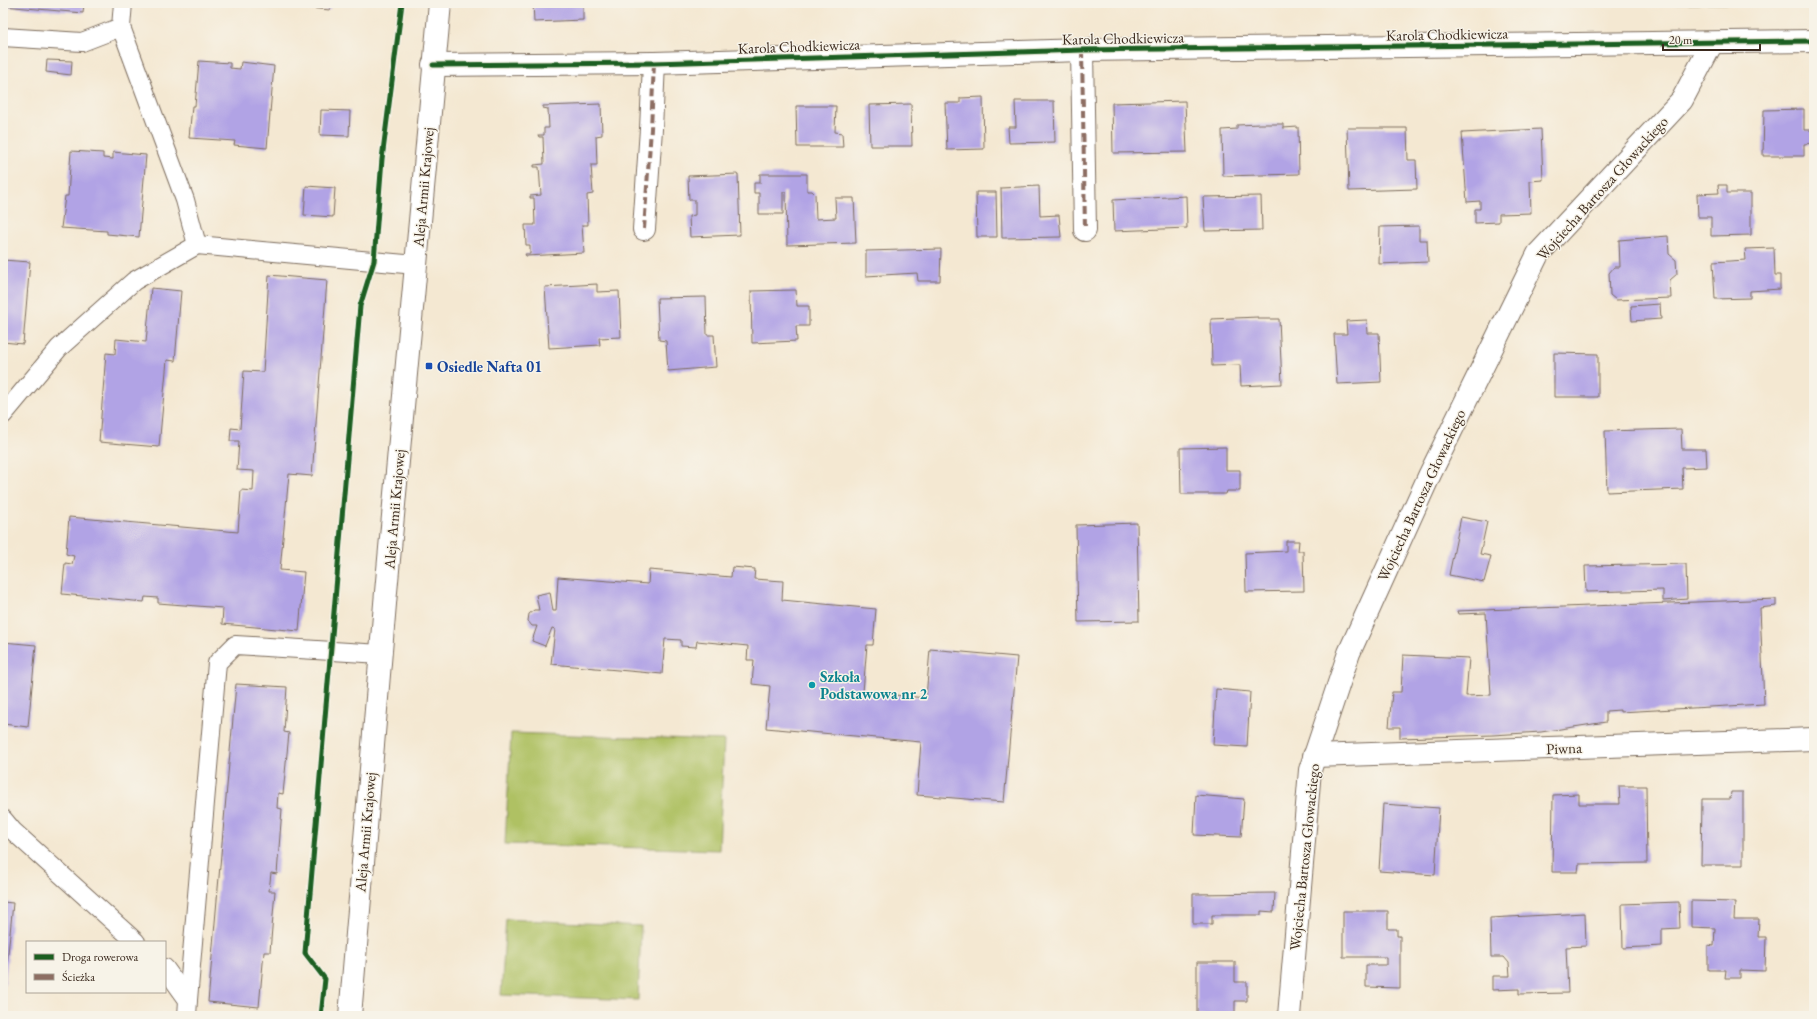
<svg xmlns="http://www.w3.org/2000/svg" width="1817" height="1019" font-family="'EB Garamond',serif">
  <rect width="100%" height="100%" fill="#f7f3e8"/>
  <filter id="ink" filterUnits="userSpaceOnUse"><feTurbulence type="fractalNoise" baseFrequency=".025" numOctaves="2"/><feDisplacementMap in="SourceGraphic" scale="8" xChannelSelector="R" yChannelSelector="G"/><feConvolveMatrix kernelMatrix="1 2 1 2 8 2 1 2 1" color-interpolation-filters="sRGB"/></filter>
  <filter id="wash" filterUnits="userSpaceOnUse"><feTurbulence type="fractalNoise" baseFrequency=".012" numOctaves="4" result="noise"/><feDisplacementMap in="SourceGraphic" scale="16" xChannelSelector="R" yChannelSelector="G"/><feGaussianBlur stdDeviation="0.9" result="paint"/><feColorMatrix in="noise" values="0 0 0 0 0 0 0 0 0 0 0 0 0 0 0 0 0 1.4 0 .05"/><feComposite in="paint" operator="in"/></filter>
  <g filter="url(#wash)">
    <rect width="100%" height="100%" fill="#f4e8d2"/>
    <g fill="#afc164" stroke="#757641">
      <path d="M511,733l213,7 -5,110 -214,-6z"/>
      <path d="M506,919l135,7 -3,74 -137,-5z"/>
    </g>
    <path fill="#8ba75a" stroke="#63683c" d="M1545,3h213l-211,2z"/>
    <g id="blocks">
      <g fill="#b1a3e5">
        <path d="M3,3h81l-1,10 -80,-7z"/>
        <path d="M259,3h71v7z"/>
        <path d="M533,3h50v17l-49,2z"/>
        <path d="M916,3h50v1l-50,2z"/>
        <path d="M47,60l25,1 -1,14 -25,-3z"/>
        <path d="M199,61l31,2v5l10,1 1,-7 33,4 -7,82 -33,-3 1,-4 -46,-3 3,-32h3z"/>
        <path d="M983,97l1,52 -37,1 -2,-47h15v-5z"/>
        <path d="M1015,101h39l1,41 -46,1 -1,-16h8z"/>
        <path d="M1185,101l2,51 -74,1 -1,-50z"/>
        <path d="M601,104l1,31 -6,1 1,29h-6l2,29 -6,1 1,30h-6l2,28 -58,3 -1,-2h5v-9h-4l-1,-20h10l-1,-27h-4v-2l11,-1 -2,-28h-5v-2l10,-1 -1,-27h-4l-1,-2h6v-7h5l-1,-19 -5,-1v-2z"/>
        <path d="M911,104l1,42h-42l-1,-41z"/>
        <path d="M796,106h40l-1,26 7,1 1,14h-46z"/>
        <path d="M1804,109v21h10v13l-10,1v12h-41l1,-46z"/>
        <path d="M321,110l29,1 -1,25 -29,-1z"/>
        <path d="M1260,124h23v4l15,-1 1,47 -76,2 -1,-46 15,-1v-4z"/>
        <path d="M1347,128h60l1,32h8l1,29 -68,2z"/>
        <path d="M1541,129l2,51 -13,1 1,32 -32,1v8l-24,1v-14h5v-8l-13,1 -5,-69z"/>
        <path d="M71,151l32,2v5l10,1v-7l33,3 -7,82 -32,-3v-3l-46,-3 4,-32h3z"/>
        <path d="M738,174l2,61 -50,2 -1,-21 6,-1v-15h-6l-1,-24z"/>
        <path d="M760,174h47v17h5l3,3 1,25 20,-1 -1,-20h19l2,45 -69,2 -1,-53h-3v22h-24v-21h-5v-10h6z"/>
        <path d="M1718,185h9v8h24v42l-40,1v-19h-13l-1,-23 22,-1z"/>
        <path d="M306,186l29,2 -2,29 -29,-2z"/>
        <path d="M1039,186l1,30 19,-1 2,22 -59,1 -1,-50z"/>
        <path d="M976,192h20l1,45h-20z"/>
        <path d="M1186,196l1,32 -73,3 -1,-31z"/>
        <path d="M1261,196l1,34 -57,1 -2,-34z"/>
        <path d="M1419,226v14h8l1,22 -49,2 1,-37z"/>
        <path d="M1668,236l1,18 7,6 1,14 -7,6 1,18 -55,2 -6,-5 -1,-22 5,-6h6l-1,-27z"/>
        <path d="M1774,248l1,27h5v14l-30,2v7l-35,1 -2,-37 33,-2 -1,-11z"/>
        <path d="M941,249l-1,32h-22l-1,-8 -51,3v-25z"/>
        <path d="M3,260l27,2 -7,82 -20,-2z"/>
        <path d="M269,275l58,5 -15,196 -23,-2 -9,96 24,2 -5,59 -77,-7 1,-16 -65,-5v-5l-13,-1 -1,5 -82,-8 3,-31 7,1 2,-8 -8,-2 3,-37 169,15 3,-42 12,1 1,-20 -17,-1 2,-29h-9l1,-13 9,1 4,-58 19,1z"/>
        <path d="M597,284v8l22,-1 2,46 -22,1 1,7 -51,3 -4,-61z"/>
        <path d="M151,288l30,3 -6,70 -8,-1 -8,87 -60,-5 7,-89 9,1 1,-15 30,3z"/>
        <path d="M796,290l1,16h12v20h-13l1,15 -45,2 -1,-52z"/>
        <path d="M706,297l1,38h7l2,32 -48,4 -2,-30 -7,-1 -2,-42z"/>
        <path d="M1660,304l1,15 -29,2 -1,-15z"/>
        <path d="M1258,317v2h21l3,65 -41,2 -1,-21 -28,1 -1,-47z"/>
        <path d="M1367,320l1,13h11l2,49 -44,2 -3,-50h13l-1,-13z"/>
        <path d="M1554,353l44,1v43h-44z"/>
        <path d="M1681,429l1,20h24l1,18 -25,1 1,21 -76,3 -2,-61z"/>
        <path d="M1226,447v23h14v21h-13l-1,3h-45l-1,-46z"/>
        <path d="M1461,517l26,5 -7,32 11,2 -7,26 -35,-7z"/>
        <path d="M1137,523l2,98 -61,1 -2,-97z"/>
        <path d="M1286,541h13l-1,10h5l1,40 -58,1 -1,-39 41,-2z"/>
        <path d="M1686,564l1,35 -24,2v-11l-77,2 -1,-26z"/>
        <path d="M732,567l23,2 -1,10 29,2 -1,19 94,9 -3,36h-6l-4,47 63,6 4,-49 87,8 -13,145 -87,-7 4,-53 -155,-14 4,-42 -18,-2 2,-24h-7l1,-14 -51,-5 -1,6 -15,-1v-6l-16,-1 -3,35 -111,-10 4,-35 -3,-1 -7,18 -13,-5 5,-15h-5l-4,-5 1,-7 5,-4h5l-3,-15 14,-3 3,19h3l2,-34 90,7 1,-14 82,7z"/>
        <path d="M1776,599v7l-16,2 4,96 -144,8v-2l-14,1v11l-65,10 -48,3 -93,3v-11h-11l3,-35h9l2,-37 66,3 -3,38 25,-1 -5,-82 -28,1 -1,-3z"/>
        <path d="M3,642l33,3 -8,82 -25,-3z"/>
        <path d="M236,684l51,3 -3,45 5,1 -6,61 -5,-1 -1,15 5,1 -5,65 -6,-1 -2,18h6l-5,61h-6l-5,55 -51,-5z"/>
        <path d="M1216,689l34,3 -3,55 -34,-2z"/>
        <path d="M1619,786h27l1,77 -68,1 -1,8h-26l1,-77 26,-1v10h41z"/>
        <path d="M1731,792h12v73h-42l1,-66h28z"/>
        <path d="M1196,795l48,4 -3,38 -47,-2z"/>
        <path d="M1383,804l56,4 -4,67 -56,-4z"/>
        <path d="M1275,893l-1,19 -13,-1v4h-49v9h-19v-30z"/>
        <path d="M1691,901l44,1 -1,17h25l-1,18h8l-1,34 -25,-1v8h-15l1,-8h-18v-25l6,1 1,-18 -24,-1z"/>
        <path d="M3,902l10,1 -8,81h-2z"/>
        <path d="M1679,902l1,26 -18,1v17l-39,2 -1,-44z"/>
        <path d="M1343,911h45v18h9v7h3v52l-34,-1v-22h20v-8h-43z"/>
        <path d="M1585,913l1,33 -20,1 2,46 -49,1v-5l-27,1v-14h18l-1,-13 -5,-6h-13l-1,-39z"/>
        <path d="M1197,962h38v20h12v19h-12v15h-38z"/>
      </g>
    </g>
  </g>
  <g filter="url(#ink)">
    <use href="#blocks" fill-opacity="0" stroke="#7c6c5d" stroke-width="1"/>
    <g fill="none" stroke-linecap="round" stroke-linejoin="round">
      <g stroke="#7c6c5d" stroke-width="20">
        <g id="service">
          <path d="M123,3l-2,24 64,173 12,45"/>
          <path d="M3,37l79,5 39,-15"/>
          <path d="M3,415l56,-67 75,-67 63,-36 219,20"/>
          <path d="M3,819l10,12 123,111"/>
          <path d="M165,968l23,32 -1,16"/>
          <path d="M188,1000l29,-337 18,-18 146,9"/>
        </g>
      </g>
      <g stroke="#7c6c5d" stroke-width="24">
        <g id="minor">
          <path d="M1082,50l3,180"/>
          <path d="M433,65l221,-2 428,-13 732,-9"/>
          <path d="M644,229l7,-100 3,-66"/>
          <path d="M1314,756l500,-17"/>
          <path d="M1289,1016l21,-246 39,-117 81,-179 108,-220 144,-154 30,-57"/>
        </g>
      </g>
      <g stroke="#7c6c5d" stroke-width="24">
        <path id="tertiary" d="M350,1016l36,-424 54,-589"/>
      </g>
      <use href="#service" stroke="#fff" stroke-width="18"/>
      <use href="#minor" stroke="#fff" stroke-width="22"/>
      <use href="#tertiary" stroke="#fff" stroke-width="22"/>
      <g stroke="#8d6e63" stroke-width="4" stroke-dasharray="8 4" stroke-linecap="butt">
        <path d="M1082,50l3,180"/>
        <path d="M644,229l7,-100 3,-66"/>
      </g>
      <g stroke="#f7f3e8" stroke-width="8">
        <g id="cycleway">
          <path d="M433,65l221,-2 428,-13 732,-9"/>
          <path d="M321,1016l4,-37 -20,-26 55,-647 14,-45 8,-102 20,-156"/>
        </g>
      </g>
      <use href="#cycleway" stroke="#1b5e20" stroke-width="5"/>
    </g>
  </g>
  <rect fill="#1a4fb4" stroke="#f7f3e8" stroke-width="1.5" x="425" y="362" width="8" height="8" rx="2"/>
  <circle fill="#0f9aa8" stroke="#f7f3e8" stroke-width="1.5" cx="812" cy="685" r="4"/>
  <g text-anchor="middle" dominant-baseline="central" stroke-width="3" stroke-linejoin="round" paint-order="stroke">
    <g font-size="15" fill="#3b2a1e" stroke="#f7f3e8">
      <text transform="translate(1447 34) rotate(-1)">Karola Chodkiewicza</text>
      <text transform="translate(1123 38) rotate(-1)">Karola Chodkiewicza</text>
      <text transform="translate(799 46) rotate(-2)">Karola Chodkiewicza</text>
      <text transform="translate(423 187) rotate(-85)">Aleja Armii Krajowej</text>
      <text transform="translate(1602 188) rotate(-48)">Wojciecha Bartosza Głowackiego</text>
      <text transform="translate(1421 495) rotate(-65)">Wojciecha Bartosza Głowackiego</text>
      <text transform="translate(394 509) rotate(-85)">Aleja Armii Krajowej</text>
      <text transform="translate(1564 748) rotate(-2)">Piwna</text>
      <text transform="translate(365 832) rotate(-85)">Aleja Armii Krajowej</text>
      <text transform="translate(1304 857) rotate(-84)">Wojciecha Bartosza Głowackiego</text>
    </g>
    <g font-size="15" font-weight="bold" fill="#164399" stroke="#f7f3e8" text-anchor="start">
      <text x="437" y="366">Osiedle Nafta 01</text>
    </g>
    <g font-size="15" font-weight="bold" fill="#0d838f" stroke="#f7f3e8" text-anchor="start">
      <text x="820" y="676">Szkoła<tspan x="820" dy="17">Podstawowa nr 2</tspan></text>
    </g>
  </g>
  <rect width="1817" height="1019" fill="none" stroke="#f7f3e8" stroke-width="16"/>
  <rect x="26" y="941" width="140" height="52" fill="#f7f3e8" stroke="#aca397"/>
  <rect x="34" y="954" width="20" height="6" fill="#1b5e20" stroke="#aca397"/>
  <text x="62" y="961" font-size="12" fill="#3b2a1e">Droga rowerowa</text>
  <rect x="34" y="974" width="20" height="6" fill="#8d6e63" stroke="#aca397"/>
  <text x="62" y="981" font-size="12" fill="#3b2a1e">Ścieżka</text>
  <path d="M1663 44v6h97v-6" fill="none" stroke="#3b2a1e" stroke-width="2"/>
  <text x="1669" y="44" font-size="12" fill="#3b2a1e" stroke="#f7f3e8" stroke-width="3" paint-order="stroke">20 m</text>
</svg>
